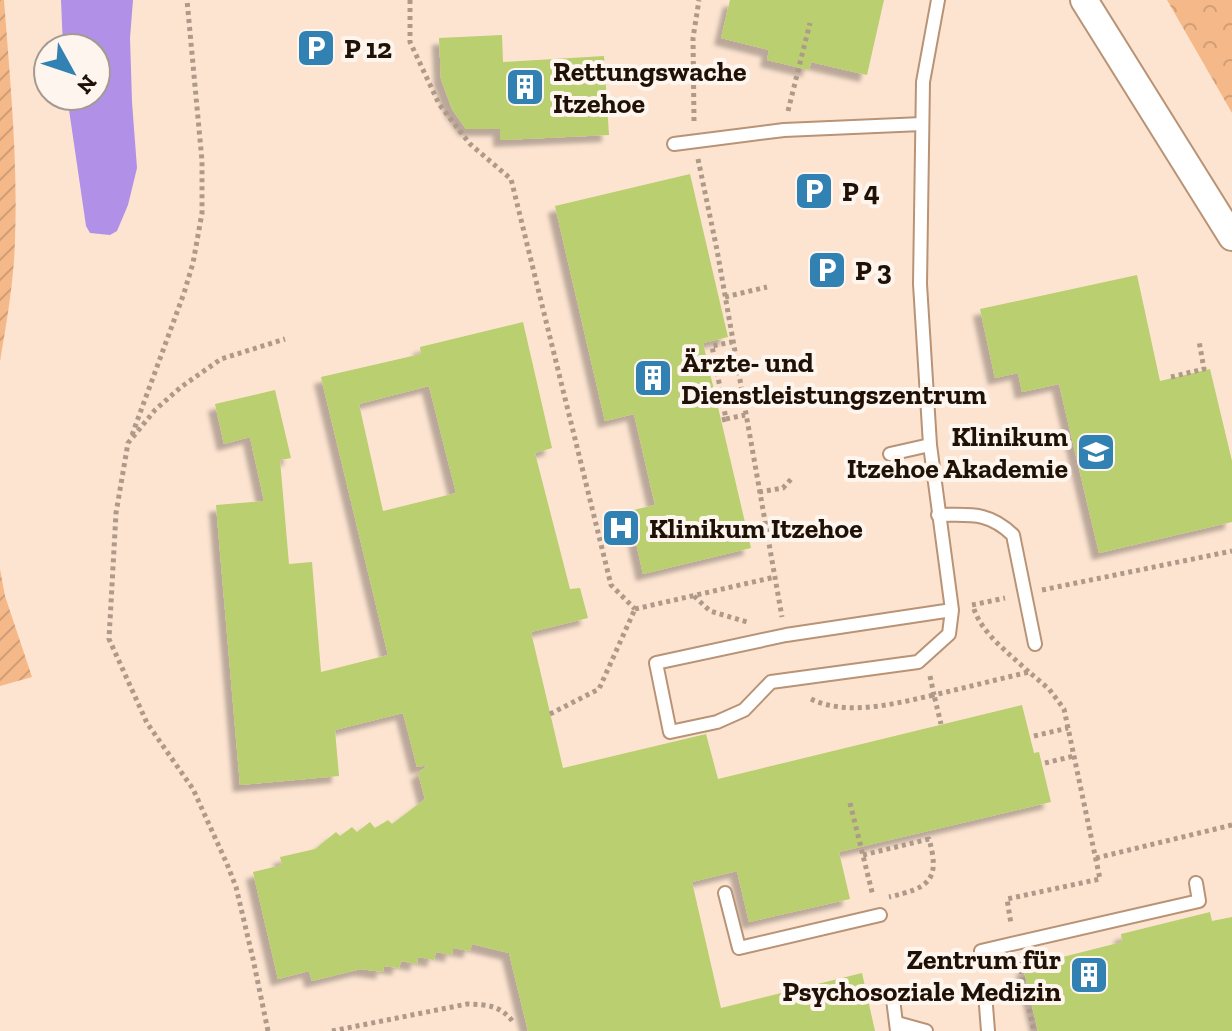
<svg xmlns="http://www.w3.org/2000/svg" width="1232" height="1031" font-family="'Zilla Slab',serif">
  <defs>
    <pattern id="forest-crowns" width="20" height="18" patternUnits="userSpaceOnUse" patternTransform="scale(2)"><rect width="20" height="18" fill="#f5b989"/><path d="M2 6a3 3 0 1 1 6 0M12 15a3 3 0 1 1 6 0" fill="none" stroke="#d29e75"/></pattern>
    <pattern id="garden-furrows" width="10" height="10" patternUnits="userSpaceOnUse" patternTransform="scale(2)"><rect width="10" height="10" fill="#f5b989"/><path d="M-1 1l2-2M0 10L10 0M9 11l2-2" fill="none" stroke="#d29e75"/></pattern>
    <filter id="shadow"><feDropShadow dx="-7" dy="7" stdDeviation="2" flood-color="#0004"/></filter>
  </defs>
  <rect width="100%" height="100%" fill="#fde4d1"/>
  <path fill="url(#forest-crowns)" d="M1167,0h65v113z"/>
  <g fill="url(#garden-furrows)">
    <path d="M0,0h4c6,79 14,160 11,239 -1,41 -8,82 -15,122z"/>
    <path d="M0,569l5,27 27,81 -32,9z"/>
  </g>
  <path fill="#b091e7" d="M61,0h72l-3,38 2,64 5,66 -9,37 -11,26 -7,4 -20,-2 -4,-7 -19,-130h29v-48h-33z"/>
  <g fill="#b9cf6f" fill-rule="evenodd" filter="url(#shadow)">
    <path d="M730,0h154l-17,75 -56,-13 -2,8 -42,-10 2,-10 -48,-12z"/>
    <path d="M502,35l1,27 101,-6 5,79 -109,5v-11h-34l-14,-20 -11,-30 -2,-41z"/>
    <path d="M690,174l38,163 -25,6 48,205 -108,26 -14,-63 26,-6 -21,-91 -29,7 -50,-215z"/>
    <path d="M1137,275l23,106 50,-12 22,92v61l-133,31 -40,-169 -37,8 -4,-19 -23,5 -15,-69z"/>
    <path d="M523,322l29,126 -17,5 35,136 10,-1 8,30 -57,14 32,136 143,-34 12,45 304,-74 12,48 5,-1 12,50 -212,50 11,47 -101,23 -12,-51 -45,11 29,126 141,-35 13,58h-347l-19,-78 -37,-9 -2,7 -17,-3 -1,7 -16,-3 -2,8 -16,-3 -1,7 -16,-3 -2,7 -15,-2 -1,6 -22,-3 -49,12 -3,-10 -31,8 -25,-107 29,-7 -2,-8 35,-8 21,-17 4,4 12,-9 5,5 13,-10 5,6 13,-8 4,4 33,-25 -7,-26 10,-8 -11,2 -14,-54 -68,17 4,46 -99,9 -24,-280 48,-4 -14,-64 -26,7 -9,-40 60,-14 16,68 -11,2 9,104 23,-2 9,110 67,-17 -67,-278 100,-23 -1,-7zM429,386l27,107 -73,18 -24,-107z"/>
    <path d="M1210,912l2,9 20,-4v114h-194l-15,-64 99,-25 -1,-8z"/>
  </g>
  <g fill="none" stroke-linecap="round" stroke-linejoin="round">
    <g stroke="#b99375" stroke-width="16">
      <g id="lane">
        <path d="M938,0l-15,82 -3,202 10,161 22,165 -3,24 -31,28 -147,20 -27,28 -27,12 -47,10 -14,-69 130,-28 166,-25"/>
        <path d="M674,144l110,-14 138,-6"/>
        <path d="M890,454l40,-9"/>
        <path d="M938,515c32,0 50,-4 75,20l22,109"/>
        <path d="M725,893l14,55 141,-33"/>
        <path d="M981,951l218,-50 -3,-18"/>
        <path d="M985,993l3,38"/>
        <path d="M893,999l4,32"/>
        <path d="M897,1023l29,8"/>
      </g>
    </g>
    <g stroke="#b99375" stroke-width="30">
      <path id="street" d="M1084,0l148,237"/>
    </g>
    <g stroke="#af9a8a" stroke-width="5" stroke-dasharray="4 4" stroke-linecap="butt">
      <path d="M410,0v42l29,62 31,40 41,35 100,406 24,24"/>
      <path d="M788,111l22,-88"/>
      <path d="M694,121l-1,-83 6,-38"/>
      <path d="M698,159l19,91 65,367"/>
      <path d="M725,297l42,-10"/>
      <path d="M1171,377l33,-8 -5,-28"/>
      <path d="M726,419l19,-4"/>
      <path d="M722,420l4,-1 -14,-73 20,-4"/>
      <path d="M132,435l52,-142 9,-30 9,-50v-52l-15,-161"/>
      <path d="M759,492l24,-4 10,-11"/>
      <path d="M1042,590l190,-39"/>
      <path d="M694,596l16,15 37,11"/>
      <path d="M972,605l33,-7"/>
      <path d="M635,609l140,-32"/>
      <path d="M974,609c8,25 37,46 55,63"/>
      <path d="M930,676l4,19 95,-23 20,17 15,20 36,170 -93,20 4,25"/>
      <path d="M811,699c37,18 86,4 123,-4l7,29"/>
      <path d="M550,714l49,-25 36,-80"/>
      <path d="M1034,736l34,-8"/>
      <path d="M1045,763l29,-7"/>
      <path d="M850,803l23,93"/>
      <path d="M863,855l66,-16c12,42 -1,49 -40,58"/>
      <path d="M1096,858l136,-33"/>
      <path d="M1019,962l15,69"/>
      <path d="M268,1031l-15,-72 -17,-72 -9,-23 -34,-75 -46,-66 -38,-84 7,-126 12,-70 27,-33 26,-23 40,-28 64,-20"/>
      <path d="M332,1031l135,-27c22,1 33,1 47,19"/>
    </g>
    <use href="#lane" stroke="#fff" stroke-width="12"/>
    <use href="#street" stroke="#fff" stroke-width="26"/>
  </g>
  <defs>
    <g id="parking-square" transform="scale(2)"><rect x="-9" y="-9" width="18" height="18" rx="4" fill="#3281b3" stroke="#fdf5ee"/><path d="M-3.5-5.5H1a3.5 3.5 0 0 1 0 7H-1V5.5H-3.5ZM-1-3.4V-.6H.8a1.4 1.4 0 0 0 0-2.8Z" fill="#fff"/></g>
    <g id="building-square" transform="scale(2)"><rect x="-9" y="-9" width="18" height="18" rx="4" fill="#3281b3" stroke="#fdf5ee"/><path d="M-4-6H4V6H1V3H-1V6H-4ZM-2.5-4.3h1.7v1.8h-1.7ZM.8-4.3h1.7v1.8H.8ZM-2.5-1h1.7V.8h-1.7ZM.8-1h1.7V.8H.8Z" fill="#fff"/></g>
    <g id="school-square" transform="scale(2)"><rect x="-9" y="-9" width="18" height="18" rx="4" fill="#3281b3" stroke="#fdf5ee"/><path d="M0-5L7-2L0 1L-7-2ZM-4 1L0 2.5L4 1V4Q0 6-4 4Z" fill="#fff"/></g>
    <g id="hospital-square" transform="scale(2)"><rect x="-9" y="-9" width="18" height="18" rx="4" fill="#3281b3" stroke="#fdf5ee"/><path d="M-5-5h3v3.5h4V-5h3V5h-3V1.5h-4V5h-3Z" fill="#fff"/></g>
  </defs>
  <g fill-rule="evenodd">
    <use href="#parking-square" x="316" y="48"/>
    <use href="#building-square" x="525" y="87"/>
    <use href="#parking-square" x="814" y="191"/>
    <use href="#parking-square" x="827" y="270"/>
    <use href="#building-square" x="653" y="378"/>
    <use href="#school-square" x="1096" y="452"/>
    <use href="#hospital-square" x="621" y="528"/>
    <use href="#building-square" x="1089" y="975"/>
  </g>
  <g text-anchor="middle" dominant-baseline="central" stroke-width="8" stroke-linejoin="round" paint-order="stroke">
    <g font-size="28" font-weight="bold" fill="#1f1106" stroke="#fdf5ee" text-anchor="start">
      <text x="344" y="48">P 12</text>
      <text x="553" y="71">Rettungswache<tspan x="553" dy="32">Itzehoe</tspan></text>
      <text x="842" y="191">P 4</text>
      <text x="855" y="270">P 3</text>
      <text x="681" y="362">Ärzte- und<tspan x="681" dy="32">Dienstleistungszentrum</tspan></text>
      <text x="1068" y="436" text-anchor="end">Klinikum<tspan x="1068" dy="32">Itzehoe Akademie</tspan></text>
      <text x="649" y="528">Klinikum Itzehoe</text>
      <text x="1061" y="959" text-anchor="end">Zentrum für<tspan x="1061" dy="32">Psychosoziale Medizin</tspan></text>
    </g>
  </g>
  <g transform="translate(72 72) rotate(130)"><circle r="38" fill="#fdf5ee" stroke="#a49a91" stroke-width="2"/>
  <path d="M0-6L14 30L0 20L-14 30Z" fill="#3281b3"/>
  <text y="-12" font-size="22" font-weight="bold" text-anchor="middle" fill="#1f1106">N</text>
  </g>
</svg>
